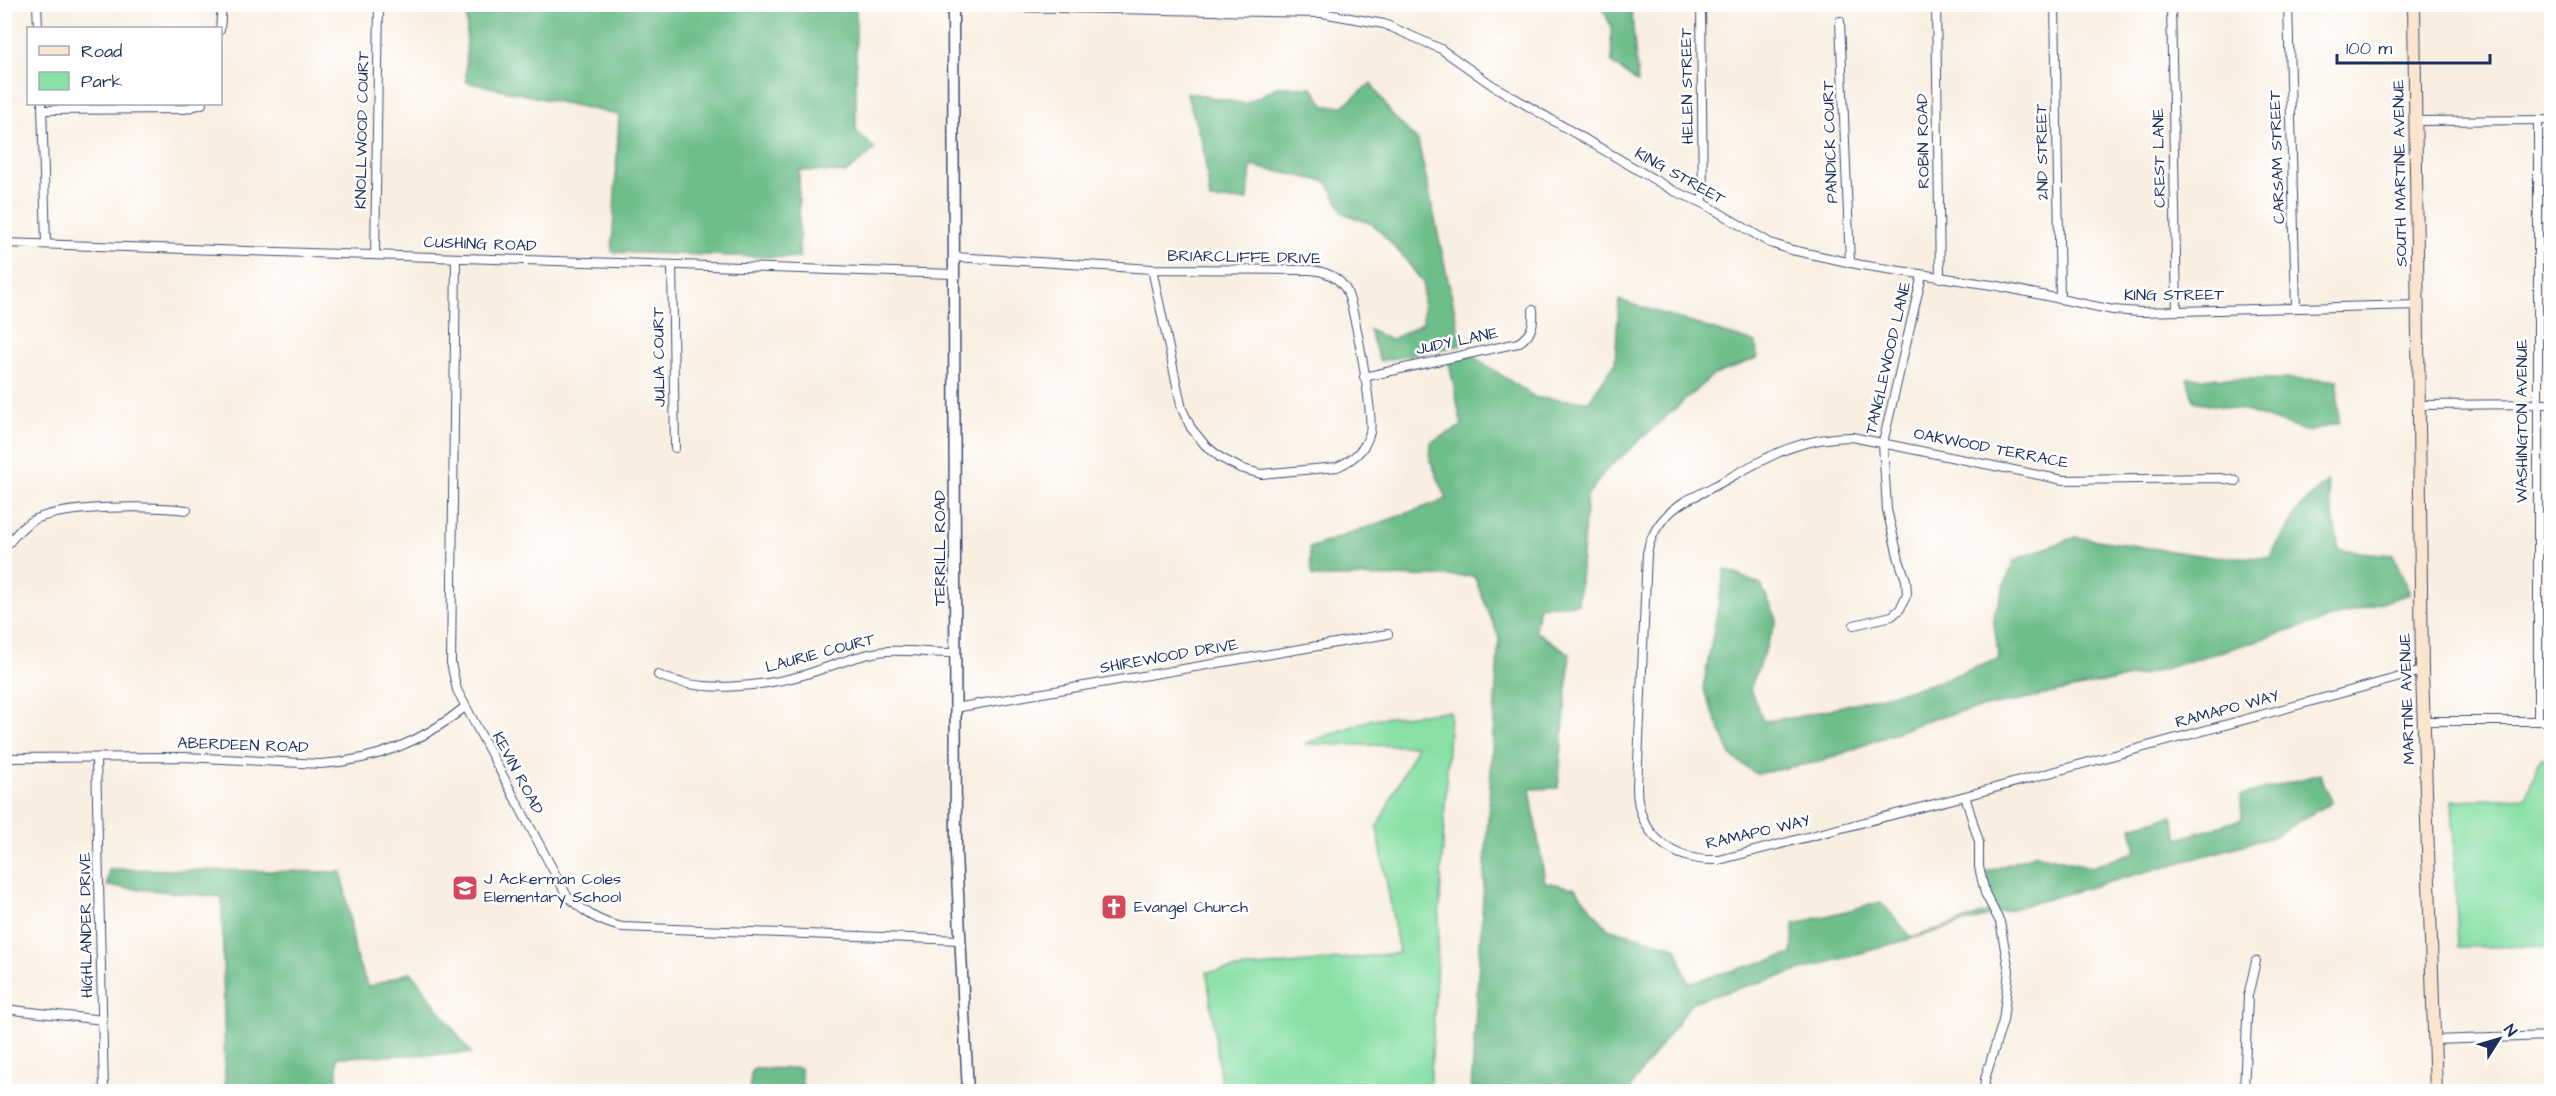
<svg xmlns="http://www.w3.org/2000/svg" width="2556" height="1096" font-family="'Architects Daughter',sans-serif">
  <rect width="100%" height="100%" fill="#fff"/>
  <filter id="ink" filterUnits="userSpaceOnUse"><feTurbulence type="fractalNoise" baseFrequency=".0167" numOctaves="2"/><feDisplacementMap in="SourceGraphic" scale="12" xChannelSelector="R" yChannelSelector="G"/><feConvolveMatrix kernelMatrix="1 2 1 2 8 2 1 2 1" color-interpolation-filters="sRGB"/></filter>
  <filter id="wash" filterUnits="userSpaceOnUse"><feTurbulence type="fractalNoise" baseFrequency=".008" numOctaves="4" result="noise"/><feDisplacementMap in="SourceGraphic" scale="24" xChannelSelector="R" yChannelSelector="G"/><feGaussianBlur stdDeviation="1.35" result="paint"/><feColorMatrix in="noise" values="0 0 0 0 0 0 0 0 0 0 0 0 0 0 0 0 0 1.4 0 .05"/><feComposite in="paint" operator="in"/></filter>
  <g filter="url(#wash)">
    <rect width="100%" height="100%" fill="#f9efe1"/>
    <g fill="#88e0a5" stroke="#528882" stroke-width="1.5">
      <path d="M1450,711l-20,380h-208l-15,-119 192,-19 -22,-126 40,-81 -113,-2 68,-25z"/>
      <path d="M2551,757v189l-93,1 -6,-147 73,-2 16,-40z"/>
    </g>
    <g fill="#6ebe8a" stroke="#447674" stroke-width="1.5">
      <path d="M467,5h389v126l19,18 -29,24 -47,-3v88l-187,-6 7,-137 -153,-33z"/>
      <path d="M1601,5h30l7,78 -26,-20 -1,-37z"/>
      <path d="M1371,83l21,32 26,26 44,204 -82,16 -11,-31 22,10 32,-17v-40l-20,-27 -29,-31 -31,-12 -15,-31 -77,-16 -3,34h-38l-7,-54 -17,-54 59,12 32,-17h35l13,19h18z"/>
      <path d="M1619,300l137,43 1,15 -45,18 -107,95 -18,25 -9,108 -39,2 -4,25 35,23 -12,134 -28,1 15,93 30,6 32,40 69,19 12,36 104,-29 2,-30 87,-22 31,36 79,-27 -12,-36 57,-21 56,13 44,-16 -5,-24 41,-11 7,23 63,-20 -1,-23 79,-22 12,28 -60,35 -221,61 -359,104 -61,84 -1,5h-159l28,-453 -25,-62 -162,1 -3,-29 138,-49 -17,-39 1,-18 31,-16 -14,-68 22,-4 66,44 53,3 26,-38z"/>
      <path d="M2187,378l150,2 2,43 -31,9 -62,-21 -52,-10z"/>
      <path d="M2327,482l12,68 54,5 17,39 -256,78 -221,46 -110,43 -67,13 -25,-18 -28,-68 22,-119 36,16 16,34 -27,70 13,32 35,-4 133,-33 68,-25 -6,-42 21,-57 62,-23 129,19 64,2 32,-52z"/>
      <path d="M109,869l233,3 14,85 12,30 43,-15 60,81 -134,4v34h-112l-3,-194 -115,-11z"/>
      <path d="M800,1068l3,23h-54l3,-22z"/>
    </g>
  </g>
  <g filter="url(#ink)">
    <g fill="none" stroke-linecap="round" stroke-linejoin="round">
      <g stroke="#3c4c72" stroke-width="10">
        <g id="minor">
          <path d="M37,4l1,24"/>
          <path d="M1701,4l2,199"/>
          <path d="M1936,4l4,274"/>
          <path d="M2055,4l5,295"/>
          <path d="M2171,4l6,307"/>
          <path d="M2288,4l8,304"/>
          <path d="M953,6l369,7 62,11 57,25 51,36 182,106 29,12 67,40 22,7 69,15 137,21 115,24 27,2 278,-7"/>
          <path d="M1840,21l10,242"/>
          <path d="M220,30l2,-26"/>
          <path d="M42,104l4,140"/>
          <path d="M42,110l143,-1 17,-5"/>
          <path d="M2415,121l137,-1"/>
          <path d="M4,243l950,31"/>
          <path d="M375,255l4,-251"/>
          <path d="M954,257l198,12 158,1c14,1 27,6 35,18 9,13 29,129 25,144 -4,17 -17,28 -33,35l-76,7 -21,-6 -19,-10 -16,-13 -14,-17 -9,-19 -30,-140"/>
          <path d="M456,258l-5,405 6,27 110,206c17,16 32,26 55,31l338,13"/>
          <path d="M672,265l3,183"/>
          <path d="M1364,377l154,-34c14,-9 16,-18 15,-33"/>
          <path d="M2419,405l133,-1"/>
          <path d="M2236,481l-16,-3 -157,2 -211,-43c-69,0 -108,37 -167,64 -20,13 -33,28 -38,52l-10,234c0,48 36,75 82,73l246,-64 457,-125"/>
          <path d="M4,549c8,-10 16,-21 26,-27 30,-18 122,-16 157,-12"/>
          <path d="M1854,625l38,-9 8,-7 7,-15 -1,-14 -7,-20 -12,-50 -4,-67 39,-168"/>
          <path d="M658,675c44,19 104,12 149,-1 26,-8 52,-20 79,-23 22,-1 46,2 69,2"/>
          <path d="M955,708l433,-74"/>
          <path d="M2425,721h127"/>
          <path d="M2538,721v-600"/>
          <path d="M4,758l180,-1 137,7c56,-4 101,-22 144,-57"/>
          <path d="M96,758l8,334"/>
          <path d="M1965,796l14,46v25l6,26 15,29 9,49 -6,50 -18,58 -1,13"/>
          <path d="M4,1009l99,11"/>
          <path d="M2434,1040l118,-4"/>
          <path d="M2244,1092l4,-96 8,-35"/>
        </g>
      </g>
      <g stroke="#3c4c72" stroke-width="13">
        <path id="tertiary" d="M953,4l3,850 12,238"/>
      </g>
      <g stroke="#3c4c72" stroke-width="14">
        <path id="secondary" d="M2414,4l8,667 14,421"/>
      </g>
      <use href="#minor" stroke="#fff" stroke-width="8"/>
      <use href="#tertiary" stroke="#fff" stroke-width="10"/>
      <use href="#secondary" stroke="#fbe5cf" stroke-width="12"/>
    </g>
  </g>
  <defs>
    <g id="school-square" transform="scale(1.35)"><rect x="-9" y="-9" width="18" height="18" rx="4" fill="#d1495b" stroke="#fff"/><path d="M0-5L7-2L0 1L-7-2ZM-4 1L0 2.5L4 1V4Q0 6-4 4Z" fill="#fff"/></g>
    <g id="church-square" transform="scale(1.35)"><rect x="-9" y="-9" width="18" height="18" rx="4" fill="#d1495b" stroke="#fff"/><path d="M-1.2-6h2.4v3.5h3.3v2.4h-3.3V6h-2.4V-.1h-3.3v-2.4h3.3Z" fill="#fff"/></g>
  </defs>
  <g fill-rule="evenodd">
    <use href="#school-square" x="465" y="888"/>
    <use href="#church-square" x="1114" y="907"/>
  </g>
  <g text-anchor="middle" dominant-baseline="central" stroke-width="5" stroke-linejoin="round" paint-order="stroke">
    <g font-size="16" fill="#1b2f5e" stroke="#fff">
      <text transform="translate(1687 86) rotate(-91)">HELEN STREET</text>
      <text transform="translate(362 130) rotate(-89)">KNOLLWOOD COURT</text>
      <text transform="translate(1923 141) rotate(-91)">ROBIN ROAD</text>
      <text transform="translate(1830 142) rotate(-92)">PANDICK COURT</text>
      <text transform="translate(2042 152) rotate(-91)">2ND STREET</text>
      <text transform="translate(2277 157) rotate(-92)">CARSAM STREET</text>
      <text transform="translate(2159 158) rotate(-91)">CREST LANE</text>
      <text transform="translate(2400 173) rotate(-91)">SOUTH MARTINE AVENUE</text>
      <text transform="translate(1680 176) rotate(29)">KING STREET</text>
      <text transform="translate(480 244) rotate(2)">CUSHING ROAD</text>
      <text transform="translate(1244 257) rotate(1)">BRIARCLIFFE DRIVE</text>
      <text x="2174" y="295">KING STREET</text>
      <text transform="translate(1457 341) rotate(-12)">JUDY LANE</text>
      <text transform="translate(659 357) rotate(-91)">JULIA COURT</text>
      <text transform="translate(1888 358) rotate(-77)">TANGLEWOOD LANE</text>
      <text transform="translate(2522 421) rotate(-90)">WASHINGTON AVENUE</text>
      <text transform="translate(1991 448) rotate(11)">OAKWOOD TERRACE</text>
      <text transform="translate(940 548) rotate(-90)">TERRILL ROAD</text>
      <text transform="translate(820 653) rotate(-15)">LAURIE COURT</text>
      <text transform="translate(1169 656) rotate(-10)">SHIREWOOD DRIVE</text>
      <text transform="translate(2407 699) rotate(-92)">MARTINE AVENUE</text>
      <text transform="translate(2227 709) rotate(-15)">RAMAPO WAY</text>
      <text transform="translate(243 745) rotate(2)">ABERDEEN ROAD</text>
      <text transform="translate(518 773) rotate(62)">KEVIN ROAD</text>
      <text transform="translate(1758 832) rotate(-13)">RAMAPO WAY</text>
      <text transform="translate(86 925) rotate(-91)">HIGHLANDER DRIVE</text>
    </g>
    <g font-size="16" fill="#1b2f5e" stroke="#fff" text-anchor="start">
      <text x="484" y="879">J Ackerman Coles<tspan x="484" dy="18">Elementary School</tspan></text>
      <text x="1134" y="907">Evangel Church</text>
    </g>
  </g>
  <rect width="2556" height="1096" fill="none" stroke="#fff" stroke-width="24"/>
  <rect x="27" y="27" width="195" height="78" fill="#ffffff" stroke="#a4acbf" stroke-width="1.5"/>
  <rect x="39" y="46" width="30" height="9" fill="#fbe5cf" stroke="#a4acbf" stroke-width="1.5"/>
  <text x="81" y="57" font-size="18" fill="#1b2f5e">Road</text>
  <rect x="39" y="72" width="30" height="18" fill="#88e0a5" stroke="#a4acbf" stroke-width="1.5"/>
  <text x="81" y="87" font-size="18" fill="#1b2f5e">Park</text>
  <g transform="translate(2499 1039) rotate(53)" stroke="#ffffff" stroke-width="4.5" paint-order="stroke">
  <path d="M0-4.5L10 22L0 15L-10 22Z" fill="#1b2f5e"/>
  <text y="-9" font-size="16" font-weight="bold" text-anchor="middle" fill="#1b2f5e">N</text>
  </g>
  <path d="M2337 54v9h153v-9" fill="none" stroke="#1b2f5e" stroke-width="3"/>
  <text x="2346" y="54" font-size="18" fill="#1b2f5e" stroke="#ffffff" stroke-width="4.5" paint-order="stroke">100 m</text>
</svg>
